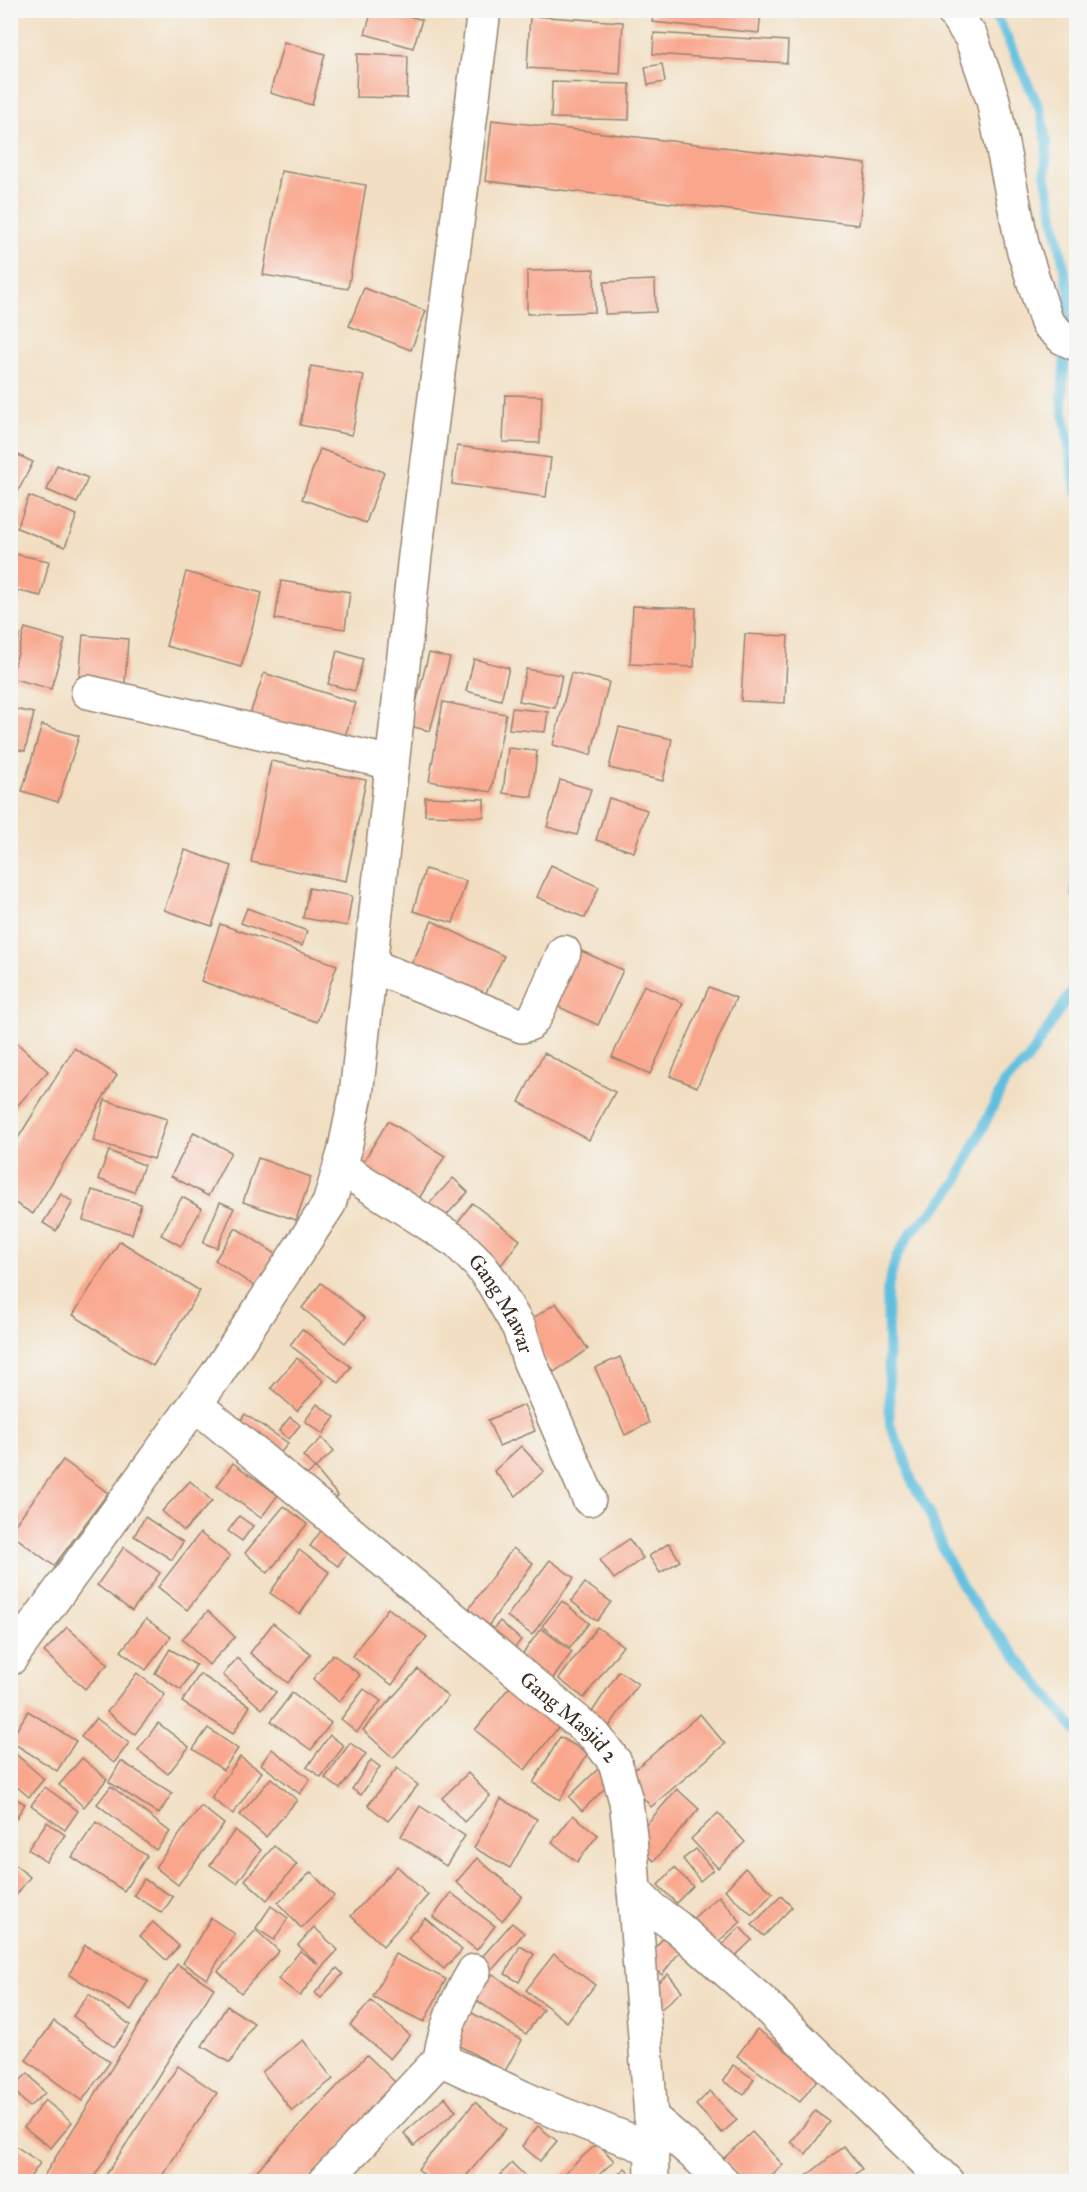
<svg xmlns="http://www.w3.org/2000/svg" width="1087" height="2192" font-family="'IM FELL Great Primer',serif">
  <rect width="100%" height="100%" fill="#f6f6f2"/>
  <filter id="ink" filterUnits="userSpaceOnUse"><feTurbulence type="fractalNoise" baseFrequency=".0167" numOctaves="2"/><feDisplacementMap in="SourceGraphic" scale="12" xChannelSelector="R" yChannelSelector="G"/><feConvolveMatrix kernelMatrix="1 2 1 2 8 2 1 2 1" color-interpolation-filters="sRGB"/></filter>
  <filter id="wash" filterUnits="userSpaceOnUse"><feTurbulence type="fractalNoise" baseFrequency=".008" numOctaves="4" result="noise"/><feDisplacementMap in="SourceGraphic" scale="24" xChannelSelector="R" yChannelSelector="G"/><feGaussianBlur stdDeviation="1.35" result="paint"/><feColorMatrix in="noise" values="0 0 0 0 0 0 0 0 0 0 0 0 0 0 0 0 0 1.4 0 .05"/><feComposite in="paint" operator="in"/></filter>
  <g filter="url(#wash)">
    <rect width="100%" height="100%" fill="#f2dfc3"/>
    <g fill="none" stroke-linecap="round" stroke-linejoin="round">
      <g stroke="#61bfdf" stroke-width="10">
        <path d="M991,10l11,17 38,83 7,33 -2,31 24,117 -7,109 14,91"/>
        <path d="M1076,827v67"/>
        <path d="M1076,985l-49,76 -22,21 -49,101 -21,26 -23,22 -16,26 -9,34 3,134 14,31 9,28 17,29 11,32 13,27 17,28 105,131"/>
      </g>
    </g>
    <g id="blocks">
      <g fill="#f9a68c">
        <path d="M372,10h18l32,10 -9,28 -48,-14z"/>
        <path d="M604,10h17l-1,4z"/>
        <path d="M654,10h107l-2,23 -107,-11z"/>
        <path d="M530,16l93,6 -3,52 -93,-6z"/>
        <path d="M654,33l134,8 -1,22 -134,-9z"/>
        <path d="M284,42l41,12 -13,51 -42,-12z"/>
        <path d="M357,54l51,2 -1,42 -51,-1z"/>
        <path d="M662,64l3,18 -17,3 -3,-18z"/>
        <path d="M552,82l78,2 -1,36 -78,-2z"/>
        <path d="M492,120l374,44 -7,61 -374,-44z"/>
        <path d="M281,171l85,14 -18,104 -85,-14z"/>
        <path d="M594,269l1,43 -68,2v-43z"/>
        <path d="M655,280l1,32 -51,2 -1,-32z"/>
        <path d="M364,288l62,23 -15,39 -62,-24z"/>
        <path d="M311,366l53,9 -12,60 -52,-10z"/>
        <path d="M505,395l37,1 -2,47 -37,-1z"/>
        <path d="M457,446l94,12 -5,39 -94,-13z"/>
        <path d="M320,449l64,23 -18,51 -64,-24z"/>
        <path d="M10,451l23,11 -23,45z"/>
        <path d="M57,465l31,13 -11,25 -30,-13z"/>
        <path d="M29,496l48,19 -12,32 -48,-19z"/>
        <path d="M10,553l39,8 -8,35 -31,-7z"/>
        <path d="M186,572l76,21 -21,74 -75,-21z"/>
        <path d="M281,581l69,11 -5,37 -70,-10z"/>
        <path d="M633,606l63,2 -2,59 -64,-3z"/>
        <path d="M25,628l40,12 -14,49 -40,-11z"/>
        <path d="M10,631l10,4 -9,24h-1z"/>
        <path d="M745,634l43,2 -3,67 -44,-2z"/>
        <path d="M83,635l45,4 -3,44 -46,-4z"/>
        <path d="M337,651l26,8 -8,32 -27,-7z"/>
        <path d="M429,653l21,5 -20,73 -20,-5z"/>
        <path d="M474,659l35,9 -8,32 -35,-9z"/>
        <path d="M526,669l36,6 -7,33 -36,-7z"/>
        <path d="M264,673l92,30 -14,42 -92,-31z"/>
        <path d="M571,673l38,9 -18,73 -38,-10z"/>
        <path d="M443,702l63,12 -15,78 -62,-11z"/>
        <path d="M10,708l24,5 -9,38 -15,-3z"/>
        <path d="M512,708l36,4 -3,20 -36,-3z"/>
        <path d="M42,725l37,11 -21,66 -36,-11z"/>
        <path d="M619,727l53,12 -9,42 -54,-13z"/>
        <path d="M508,748l29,3 -5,46 -29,-4z"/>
        <path d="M271,761l95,19 -20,101 -95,-19z"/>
        <path d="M560,780l31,9 -14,46 -30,-8z"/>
        <path d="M425,797l59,2v18l-59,-2z"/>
        <path d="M609,798l38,12 -13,42 -38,-12z"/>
        <path d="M185,850l47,16 -20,60 -48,-16z"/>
        <path d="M551,865l48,22 -14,31 -48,-21z"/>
        <path d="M425,869l41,12 -13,42 -40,-12z"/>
        <path d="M309,888l43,8 -5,30 -44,-8z"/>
        <path d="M247,908l60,23 -5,15 -61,-23z"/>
        <path d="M432,921l72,35 -25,51 -71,-35z"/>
        <path d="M220,924l117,41 -20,57 -116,-41z"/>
        <path d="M573,947l50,23 -25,55 -50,-23z"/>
        <path d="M644,985l39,18 -33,71 -38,-17z"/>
        <path d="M709,987l27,11 -39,89 -27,-11z"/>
        <path d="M10,1037l38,34 -38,43z"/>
        <path d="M74,1048l43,27 -84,139 -23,-14v-49z"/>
        <path d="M544,1053l71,39 -26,48 -70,-38z"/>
        <path d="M105,1100l62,19 -13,40 -61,-18z"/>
        <path d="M388,1121l57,35 -28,46 -57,-35z"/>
        <path d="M194,1132l37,20 -23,44 -37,-20z"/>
        <path d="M109,1151l35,14 -10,27 -36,-13z"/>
        <path d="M258,1158l53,19 -15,43 -53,-18z"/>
        <path d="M453,1178l15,14 -27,29 -15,-14z"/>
        <path d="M92,1190l49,14 -9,30 -49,-14z"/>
        <path d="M61,1194l12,8 -17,29 -13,-8z"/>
        <path d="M182,1197l20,11 -21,38 -20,-11z"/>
        <path d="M220,1202l14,6 -17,40 -14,-5z"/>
        <path d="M472,1203l48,37 -21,28 -48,-37z"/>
        <path d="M236,1228l40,26 -22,32 -39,-26z"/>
        <path d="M120,1241l80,50 -47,75 -80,-51z"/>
        <path d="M321,1283l44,35 -20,25 -43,-35z"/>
        <path d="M556,1303l32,46 -34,23 -31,-47z"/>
        <path d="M302,1329l49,38 -12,16 -49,-38z"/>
        <path d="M620,1357l29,66 -24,12 -30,-67z"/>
        <path d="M297,1358l27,23 -27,30 -26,-23z"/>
        <path d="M317,1404l18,13 -12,17 -18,-13z"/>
        <path d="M524,1405l11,26 -36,15 -11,-26z"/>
        <path d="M245,1414l43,29 -11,15 -43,-28z"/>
        <path d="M290,1417l10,8 -11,14 -10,-8z"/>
        <path d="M322,1438l12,13 -19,17 -12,-12z"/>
        <path d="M521,1446l23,25 -28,25 -22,-25z"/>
        <path d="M63,1460l45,33 -54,73 -44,-33v-2z"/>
        <path d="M233,1463l45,32 -17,23 -44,-32z"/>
        <path d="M315,1468l23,28 -15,12 -23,-27z"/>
        <path d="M190,1481l22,20 -28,30 -22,-20z"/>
        <path d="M284,1506l23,18 -39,49 -23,-20z"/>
        <path d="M239,1516l14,10 -11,15 -14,-10z"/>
        <path d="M145,1517l38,25 -11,18 -38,-24z"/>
        <path d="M323,1528l27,20 -12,18 -28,-20z"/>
        <path d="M200,1533l30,23 -43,54 -29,-23z"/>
        <path d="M629,1539l14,19 -29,21 -14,-19z"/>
        <path d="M669,1543l11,18 -20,12 -11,-17z"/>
        <path d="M124,1547l36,26 -28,38 -35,-26z"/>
        <path d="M513,1548l20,15 -44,62 -21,-15z"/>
        <path d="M299,1550l30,22 -29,42 -30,-21z"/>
        <path d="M550,1560l24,18 -42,57 -25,-19z"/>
        <path d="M585,1583l26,19 -14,19 -26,-20z"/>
        <path d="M562,1601l27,22 -19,25 -28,-22z"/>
        <path d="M388,1608l39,29 -35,48 -40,-29z"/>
        <path d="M208,1611l27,26 -26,28 -27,-26z"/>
        <path d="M146,1619l25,18 -25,33 -25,-19z"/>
        <path d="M500,1621l21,19 -14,17 -22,-19z"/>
        <path d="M273,1623l38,31 -23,29 -38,-30z"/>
        <path d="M67,1627l41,37 -23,25 -41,-37z"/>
        <path d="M597,1627l26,19 -39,52 -25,-19z"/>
        <path d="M541,1628l31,24 -27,37 -31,-23z"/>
        <path d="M170,1649l26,16 -15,25 -26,-17z"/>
        <path d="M333,1654l27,21 -21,27 -26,-23z"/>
        <path d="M237,1658l39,34 -14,17 -39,-34z"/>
        <path d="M418,1669l30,28 -55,61 -30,-28z"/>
        <path d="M619,1671l19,13 -31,46 -19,-12z"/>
        <path d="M137,1673l28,22 -30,39 -28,-22z"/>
        <path d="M200,1674l50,32 -17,28 -51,-32z"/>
        <path d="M511,1685l49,40 -35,45 -50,-40z"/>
        <path d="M364,1689l17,12 -24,31 -16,-13z"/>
        <path d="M292,1693l39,30 -20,27 -40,-29z"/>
        <path d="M28,1711l48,30 -19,30 -47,-30z"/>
        <path d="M700,1714l25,30 -74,63 -25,-30z"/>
        <path d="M96,1718l33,25 -15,20 -33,-26z"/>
        <path d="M158,1723l31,24 -21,27 -30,-24z"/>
        <path d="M208,1728l30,21 -15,21 -30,-21z"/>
        <path d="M330,1735l14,11 -23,31 -14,-10z"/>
        <path d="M560,1737l28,16 -28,47 -27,-17z"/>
        <path d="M350,1743l16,11 -26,35 -15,-11z"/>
        <path d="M10,1749l34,30 -15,18 -19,-16z"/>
        <path d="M272,1749l38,30 -10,15 -39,-30z"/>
        <path d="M240,1757l22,15 -29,42 -22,-16z"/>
        <path d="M82,1758l25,21 -23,28 -25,-22z"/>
        <path d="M371,1760l9,7 -19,28 -9,-6z"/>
        <path d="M121,1761l51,32 -13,21 -50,-32z"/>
        <path d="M601,1766l13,13 -32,32 -13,-14z"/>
        <path d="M397,1768l21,17 -30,36 -20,-16z"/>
        <path d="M468,1773l22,23 -26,26 -22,-24z"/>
        <path d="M271,1778l26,22 -31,37 -26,-22z"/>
        <path d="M111,1786l59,46 -14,18 -59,-46z"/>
        <path d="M45,1787l33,24 -13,19 -34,-25z"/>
        <path d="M677,1789l22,20 -45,52 -23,-19z"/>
        <path d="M10,1795l15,9 -15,24z"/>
        <path d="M501,1799l36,20 -27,49 -36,-20z"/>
        <path d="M201,1806l23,18 -46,61 -23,-18z"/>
        <path d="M420,1806l45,30 -19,30 -45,-30z"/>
        <path d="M718,1813l27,29 -27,26 -27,-29z"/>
        <path d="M573,1815l25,20 -21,27 -25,-20z"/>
        <path d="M47,1822l18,13 -19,27 -18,-13z"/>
        <path d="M96,1822l51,34 -23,35 -52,-34z"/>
        <path d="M235,1830l26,20 -24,33 -27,-18z"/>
        <path d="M274,1846l23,18 -30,36 -22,-20z"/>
        <path d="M696,1849l17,21 -13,11 -17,-22z"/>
        <path d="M477,1858l45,38 -20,25 -46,-39z"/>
        <path d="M10,1861l20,16 -16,21 -4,-3z"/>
        <path d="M397,1866l31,29 -45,51 -32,-30z"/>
        <path d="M674,1868l19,18 -17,17 -18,-18z"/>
        <path d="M745,1868l28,25 -21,22 -27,-25z"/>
        <path d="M311,1872l23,24 -33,32 -23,-25z"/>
        <path d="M144,1879l29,18 -11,16 -28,-18z"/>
        <path d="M451,1893l44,33 -18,24 -44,-33z"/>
        <path d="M719,1896l22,26 -27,23 -22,-26z"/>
        <path d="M781,1896l11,11 -28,29 -12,-11z"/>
        <path d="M271,1906l17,12 -14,22 -18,-12z"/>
        <path d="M211,1918l24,16 -28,45 -24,-16z"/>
        <path d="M425,1918l37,32 -18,19 -36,-31z"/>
        <path d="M153,1922l26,24 -13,14 -26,-24z"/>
        <path d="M512,1923l12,10 -31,36 -12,-11z"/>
        <path d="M314,1927l24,23 -17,18 -21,28 -22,-17 22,-28 19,14 -21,-20z"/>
        <path d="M740,1927l12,13 -25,24 -12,-12z"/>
        <path d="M670,1929l17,13 -25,33 -17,-14z"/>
        <path d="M256,1930l23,21 -38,42 -23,-22z"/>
        <path d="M85,1945l63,36 -17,29 -62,-35z"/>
        <path d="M520,1946l14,8 -15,28 -14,-8z"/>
        <path d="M395,1954l51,25 -22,43 -51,-25z"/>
        <path d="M554,1954l41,31 -28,37 -41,-32z"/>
        <path d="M177,1964l37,24 -123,194h-51z"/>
        <path d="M337,1968l6,6 -22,24 -6,-5z"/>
        <path d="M493,1974l50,36 -17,24 -51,-35z"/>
        <path d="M668,1974l14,17 -23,20 -15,-17z"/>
        <path d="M89,1994l41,31 -16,22 -41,-31z"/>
        <path d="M371,2001l39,34 -20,24 -40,-34z"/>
        <path d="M227,2006l27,17 -24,40 -28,-17z"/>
        <path d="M472,2013l50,27 -17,31 -49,-27z"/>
        <path d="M54,2021l56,41 -28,39 -56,-41z"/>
        <path d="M757,2029l63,47 -20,26 -63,-46z"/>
        <path d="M303,2040l30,39 -41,32 -30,-39z"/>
        <path d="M367,2055l31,30 -92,97h-60z"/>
        <path d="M733,2065l21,14 -10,16 -21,-14z"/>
        <path d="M178,2066l39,27 -59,89h-57z"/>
        <path d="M28,2073l17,20 -16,14 -17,-19z"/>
        <path d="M710,2091l27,29 -15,13 -26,-28z"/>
        <path d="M445,2097l11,14 -42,35 -10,-13z"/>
        <path d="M45,2100l27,22 -21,26 -27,-21z"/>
        <path d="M475,2102l31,27 -45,53h-29l-14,-13z"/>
        <path d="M815,2111l15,11 -24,32 -15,-12z"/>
        <path d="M538,2126l19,15 -17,20 -18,-15z"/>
        <path d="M752,2132l31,33 -17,17h-22l-21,-23z"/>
        <path d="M10,2142l30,21 -13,19h-17z"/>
        <path d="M598,2143l16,18 -23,21h-37z"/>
        <path d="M844,2146l18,23 -16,13h-37l-4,-5z"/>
        <path d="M512,2163l19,19h-38z"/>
        <path d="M625,2168l13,14h-27z"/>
      </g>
    </g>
  </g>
  <g filter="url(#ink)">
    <use href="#blocks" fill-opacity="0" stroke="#968470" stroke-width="1.5"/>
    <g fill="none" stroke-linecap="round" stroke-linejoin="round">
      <g stroke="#968470" stroke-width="36">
        <g id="minor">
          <path d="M952,10l19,27 22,63 30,148 24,75 16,15 13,6"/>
          <path d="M88,692l304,71"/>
          <path d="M370,965l152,61 7,-2 7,-9 28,-63"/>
          <path id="s1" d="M340,1167l117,75 22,22 14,19 26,45 10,32 60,139"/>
          <path id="s2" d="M195,1404l400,332 20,26 11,39 4,35 21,281 1,65"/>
          <path d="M10,1659l207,-285 112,-170 15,-51 12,-58 59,-540 69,-545"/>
          <path d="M634,1891l18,18 25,18 85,75 185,180"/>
          <path d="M440,2059l99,46 113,44"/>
          <path d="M651,2117l49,42 23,23"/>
          <path d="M324,2182l116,-123c5,-33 17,-59 34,-88"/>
        </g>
      </g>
      <use href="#minor" stroke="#fff" stroke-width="33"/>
    </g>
  </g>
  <g text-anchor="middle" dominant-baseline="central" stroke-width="6" stroke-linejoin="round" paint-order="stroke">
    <g font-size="21" fill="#3b2a1e" stroke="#f6f6f2">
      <text stroke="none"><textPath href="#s1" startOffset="216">Gang Mawar</textPath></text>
      <text stroke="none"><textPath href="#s2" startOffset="488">Gang Masjid 2</textPath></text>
    </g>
  </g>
  <rect width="1087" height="2192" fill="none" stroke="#f6f6f2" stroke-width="36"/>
</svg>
